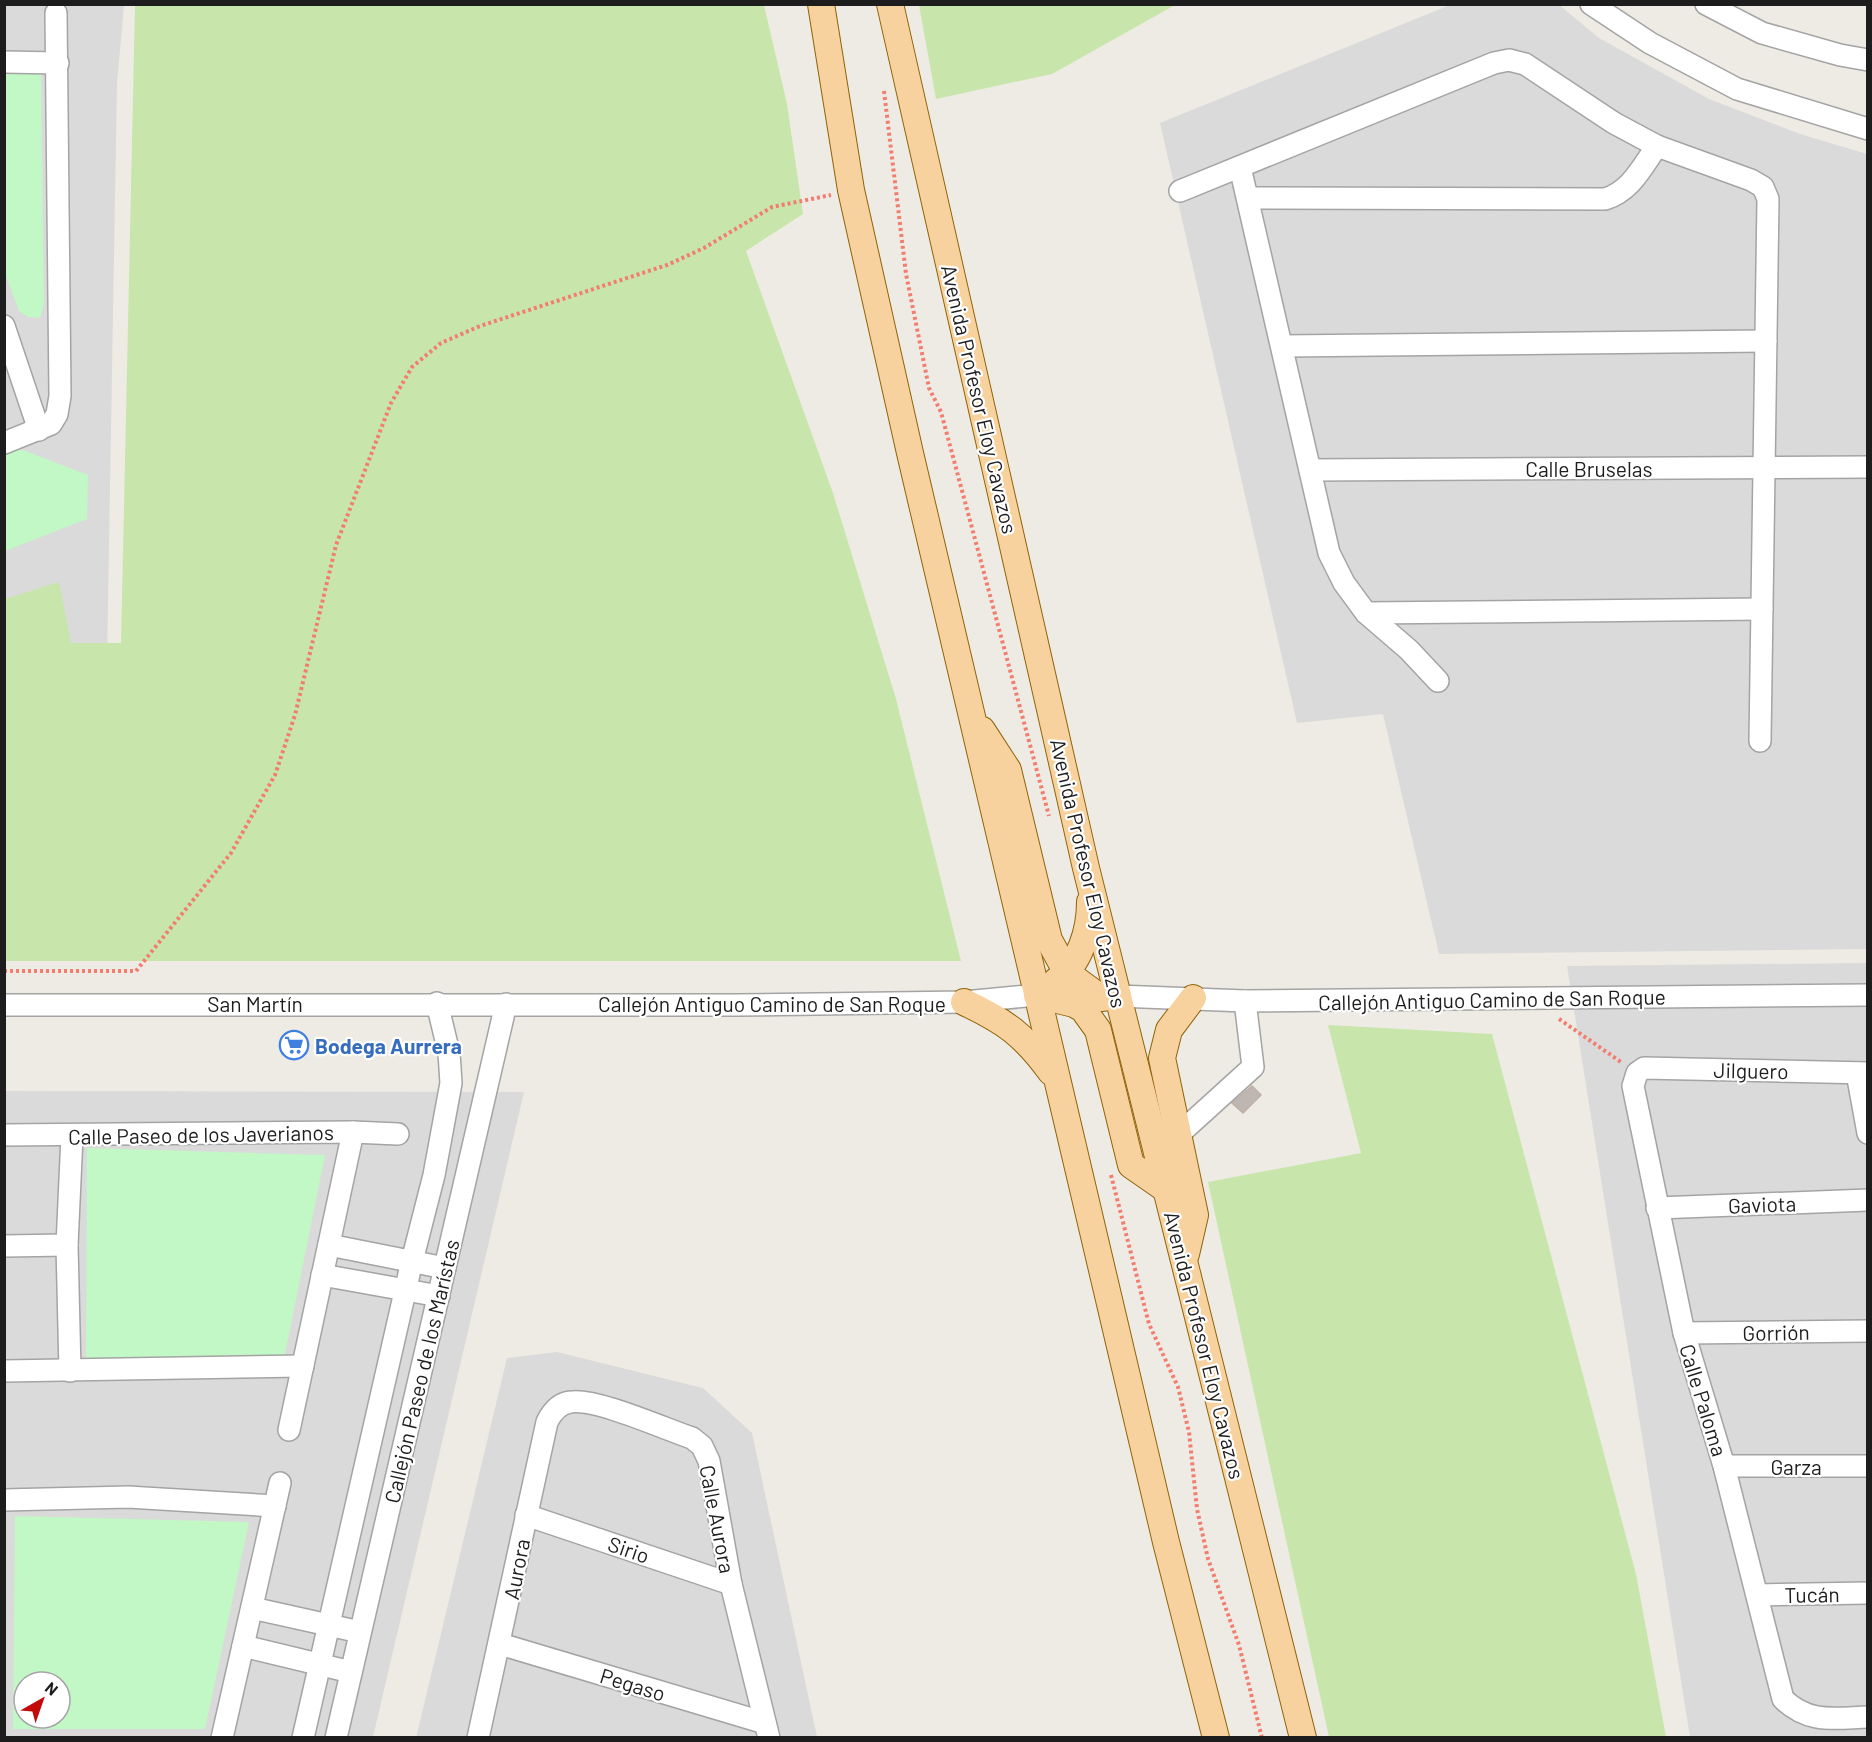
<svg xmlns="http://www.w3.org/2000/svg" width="1872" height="1742" font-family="Barlow,sans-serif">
  <rect width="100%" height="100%" fill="#eeebe4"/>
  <g fill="#dbdada" fill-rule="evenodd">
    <path d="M1558,4l41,34 110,61 91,35 67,20v795l-428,5 -56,-240 -86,9 -137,-600 290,-118z"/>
    <path d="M5,5h119l-7,78 -15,867h-97z"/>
    <path d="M1867,963v774h-177l-123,-771z"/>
    <path d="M5,1091l519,1 -151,645 -368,1zM24,1682h36v36h-36z"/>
    <path d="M557,1352l146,36 49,45 65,304 -401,1 91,-380z"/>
  </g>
  <g fill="#c8e6ab">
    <path d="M135,5h629l23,99 16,110 -57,37 87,242 63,206 65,262h-956v-362l54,-17 12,61h50z"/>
    <path d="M919,5v-1l256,1 -123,69 -116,25z"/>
    <path d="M1328,1025l164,9 144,540 30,163h-337l-121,-555 153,-29z"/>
  </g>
  <g fill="#c2f7c6" fill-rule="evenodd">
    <path d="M5,74h36l3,230 -4,14 -12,-1 -9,-6 -14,-38z"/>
    <path d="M20,449l68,26 -1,44 -82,32v-96z"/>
    <path d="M87,1148l238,7 -41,204 -198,-1z"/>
    <path d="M15,1516l234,6 -44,207h-192zM24,1682h36v36h-36z"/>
  </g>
  <path fill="#beb6b0" stroke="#bfb1a7" stroke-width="1.5" d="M1252,1086l9,9 -18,18 -11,-10z"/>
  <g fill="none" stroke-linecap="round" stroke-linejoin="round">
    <g stroke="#a4a4a4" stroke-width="24">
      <g id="minor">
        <path d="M1591,4l59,39 87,46 131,40"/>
        <path d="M1706,4l56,29 78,22 28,5"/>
        <path d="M4,62l54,1"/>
        <path d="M1240,167l89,386 15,30 22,30 43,37 29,31"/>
        <path d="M1180,191l314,-128 15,-3 16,4 89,59 43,23 94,34 12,7 5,12 -8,542"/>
        <path d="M1248,198l357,1c26,-8 37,-32 52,-53"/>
        <path d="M4,326l35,104"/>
        <path d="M1282,346l484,-5"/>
        <path d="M4,443l47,-19 6,-10 3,-18 -4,-383"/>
        <path d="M1310,470l558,-3"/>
        <path d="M1366,613l396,-4"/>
        <path d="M1118,996l127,5 623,-6"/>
        <path d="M4,1005h734l226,-3 73,-7"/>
        <path d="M1857,1073l11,60"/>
        <path d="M1868,1073l-224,-5 -7,5 -4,13 51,247 40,133 59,233c26,25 51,19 85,18"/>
        <path d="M4,1135l349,-3 45,2"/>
        <path d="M1178,1135l75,-68 -8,-66"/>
        <path d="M1657,1208l211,-8"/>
        <path d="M329,1245l116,23"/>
        <path d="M4,1246l63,-1"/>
        <path d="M322,1275l117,21"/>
        <path d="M1684,1333l184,-2"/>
        <path d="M4,1371l299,-5"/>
        <path d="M70,1371l-3,-126 5,-109"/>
        <path d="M289,1430l64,-298"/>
        <path d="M1724,1466h144"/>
        <path d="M4,1500l124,-3 147,9"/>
        <path d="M526,1515l205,69"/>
        <path d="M1757,1595l111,-2"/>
        <path d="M252,1608l108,24"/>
        <path d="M500,1644l265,79"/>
        <path d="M243,1646l108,26"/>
        <path d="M222,1738l58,-255"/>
        <path d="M303,1738l109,-477 22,-86 17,-92 -2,-30 -12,-50"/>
        <path d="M336,1738l170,-734"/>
        <path d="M478,1738l69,-316c5,-10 12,-19 24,-20 25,-4 94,27 121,36l10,8 7,15 22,123 38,154"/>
      </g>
    </g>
    <g stroke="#906307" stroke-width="28">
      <g id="major">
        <path d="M821,4l30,186 59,263 256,1089 50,196"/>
        <path d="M890,4l196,864 217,870"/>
        <path d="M982,730l26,40 41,170 18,33 34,25 17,-2"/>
        <path d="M1056,981c24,-17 34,-51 34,-79"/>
        <path d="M1037,995l37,9 9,5 15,21 33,135 36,25"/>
        <path d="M964,1002c42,20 59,32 87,70"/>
        <path d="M1186,1254l9,-39 -33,-157 7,-28 24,-32"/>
      </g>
    </g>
    <g stroke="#f37d6f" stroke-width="4" stroke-dasharray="3 3" stroke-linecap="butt">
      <path d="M884,91l22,183 23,114 12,24 108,404"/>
      <path d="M4,971h132l95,-118 44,-78 20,-60 41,-170 55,-142 21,-36 29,-24 39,-17 187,-61 37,-17 68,-41 59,-12"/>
      <path d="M1559,1019l62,43"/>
      <path d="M1111,1175l38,149 29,63 11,45 8,77 11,50 31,86 23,93"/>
    </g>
    <use href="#minor" stroke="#fff" stroke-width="21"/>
    <use href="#major" stroke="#f7d29f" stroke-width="26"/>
  </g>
  <defs>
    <g id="supermarket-ring" transform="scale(1.5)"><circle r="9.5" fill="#fff" stroke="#3f7fe0" stroke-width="1.5"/><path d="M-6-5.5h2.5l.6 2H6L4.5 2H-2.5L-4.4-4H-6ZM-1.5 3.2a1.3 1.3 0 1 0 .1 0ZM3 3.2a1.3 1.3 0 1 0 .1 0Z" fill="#3f7fe0"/></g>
  </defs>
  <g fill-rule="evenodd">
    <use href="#supermarket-ring" x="294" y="1045"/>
  </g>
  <g text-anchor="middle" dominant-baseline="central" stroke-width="4.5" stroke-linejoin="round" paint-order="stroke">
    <g font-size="21" fill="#1d1d1d" stroke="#fff">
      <text transform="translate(980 399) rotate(77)">Avenida Profesor Eloy Cavazos</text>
      <text x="1589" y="468">Calle Bruselas</text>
      <text transform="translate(1089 873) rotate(77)">Avenida Profesor Eloy Cavazos</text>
      <text transform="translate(1492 999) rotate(-1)">Callejón Antiguo Camino de San Roque</text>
      <text x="255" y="1003">San Martín</text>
      <text x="772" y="1003">Callejón Antiguo Camino de San Roque</text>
      <text transform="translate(1751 1070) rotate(1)">Jilguero</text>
      <text transform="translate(201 1134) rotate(-1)">Calle Paseo de los Javerianos</text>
      <text transform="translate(1762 1204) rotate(-2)">Gaviota</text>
      <text transform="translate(1776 1332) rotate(-1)">Gorrión</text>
      <text transform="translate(1205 1345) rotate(76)">Avenida Profesor Eloy Cavazos</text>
      <text transform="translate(421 1371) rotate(-77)">Callejón Paseo de los Marístas</text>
      <text transform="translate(1704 1400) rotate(73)">Calle Paloma</text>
      <text x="1796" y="1466">Garza</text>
      <text transform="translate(718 1519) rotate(79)">Calle Aurora</text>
      <text transform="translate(629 1549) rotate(19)">Sirio</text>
      <text transform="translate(516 1569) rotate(-79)">Aurora</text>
      <text transform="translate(1812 1594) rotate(-1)">Tucán</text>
      <text transform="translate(633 1684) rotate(17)">Pegaso</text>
    </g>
    <g font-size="21" font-weight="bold" fill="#366cbe" stroke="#fff" text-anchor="start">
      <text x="315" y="1045">Bodega Aurrera</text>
    </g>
  </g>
  <rect width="1872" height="1742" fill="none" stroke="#1d1d1d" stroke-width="12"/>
  <g transform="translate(42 1700) rotate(40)"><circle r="28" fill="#ffffff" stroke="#a5a5a5" stroke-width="1.5"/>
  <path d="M0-4.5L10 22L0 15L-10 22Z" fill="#c20a09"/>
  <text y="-9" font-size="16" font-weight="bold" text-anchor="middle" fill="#1d1d1d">N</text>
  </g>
</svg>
